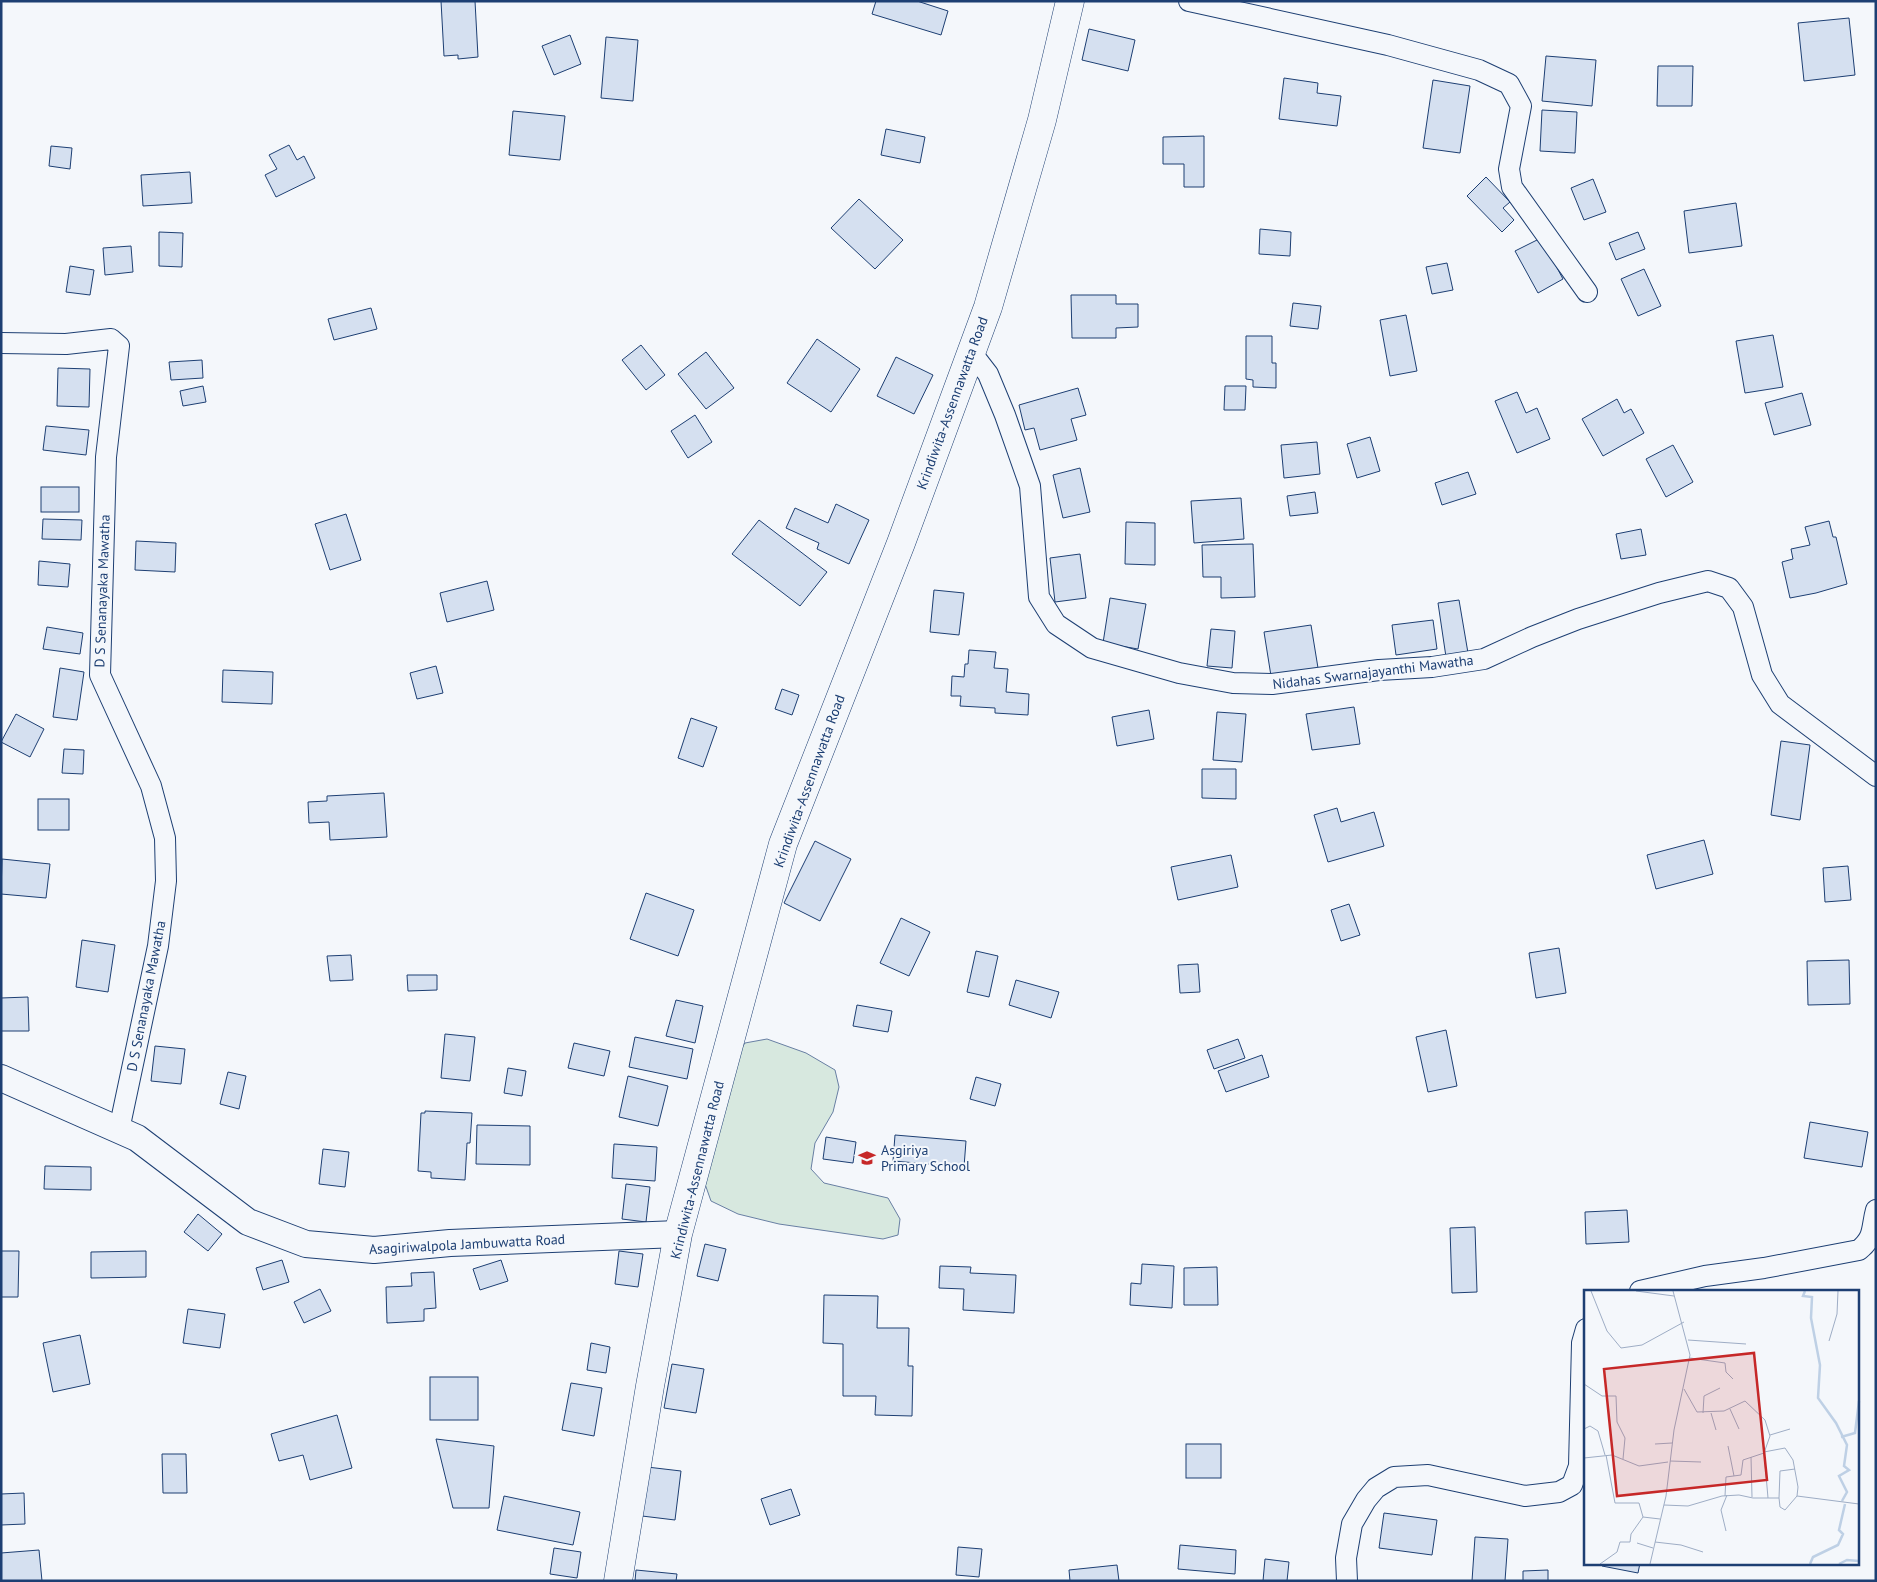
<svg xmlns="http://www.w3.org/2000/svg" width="1877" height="1582" font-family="'PT Sans',sans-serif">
  <rect width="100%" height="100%" fill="#f4f7fb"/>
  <path fill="#d7e8df" stroke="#687fa3" d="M767,1039l39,14 29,17 4,17 -6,25 -18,31 -4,26 13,14 64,15 12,21 -2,16 -15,4 -104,-15 -41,-10 -27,-13 -6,-17 36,-135 4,-6z"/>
  <g fill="#d5e0f0" stroke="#1d3f73">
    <path d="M441,1h34l3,56 -20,2v-4l-14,1z"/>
    <path d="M876,1h41l31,10 -7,24 -69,-21z"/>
    <path d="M1849,18l6,57 -51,6 -6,-58z"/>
    <path d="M1089,29l46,11 -7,31 -46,-11z"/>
    <path d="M570,35l11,29 -27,11 -12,-29z"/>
    <path d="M606,37l32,3 -5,61 -32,-3z"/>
    <path d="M1546,56l50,4 -4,46 -50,-5z"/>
    <path d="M1658,66h35l-1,40h-35z"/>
    <path d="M1284,78l34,5 -1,10 24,3 -4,30 -58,-7z"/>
    <path d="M1433,80l37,6 -10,67 -37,-5z"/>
    <path d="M1542,110l35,2 -2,41 -35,-2z"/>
    <path d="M513,111l52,5 -5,44 -51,-5z"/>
    <path d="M886,129l39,8 -5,26 -39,-8z"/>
    <path d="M1204,136v51h-20v-23h-21v-27z"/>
    <path d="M289,145l8,15 7,-4 11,22 -39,19 -11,-22 12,-6 -8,-14z"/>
    <path d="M51,146l21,2 -2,21 -21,-3z"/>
    <path d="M190,172l2,31 -49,3 -2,-31z"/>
    <path d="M1486,177l24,25 -7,6 11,12 -12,12 -35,-36z"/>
    <path d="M1593,179l13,33 -22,8 -13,-32z"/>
    <path d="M859,199l44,41 -28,29 -44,-41z"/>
    <path d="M1736,203l6,43 -53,7 -5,-42z"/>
    <path d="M1260,229l31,3 -1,24 -31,-2z"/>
    <path d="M159,232l24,1 -1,34 -23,-1z"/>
    <path d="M1638,232l7,17 -29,11 -7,-17z"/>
    <path d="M1541,238l22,41 -25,14 -23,-42z"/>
    <path d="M131,246l2,26 -28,3 -2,-27z"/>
    <path d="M1447,263l6,27 -21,4 -6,-27z"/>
    <path d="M70,266l24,4 -4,25 -24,-3z"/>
    <path d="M1644,269l17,37 -23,10 -17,-37z"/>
    <path d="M1071,295h45v9h22v23l-22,1v10h-44z"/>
    <path d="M1293,303l28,3 -3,23 -28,-3z"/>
    <path d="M371,308l6,21 -43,11 -6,-21z"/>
    <path d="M1406,315l11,56 -27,5 -10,-56z"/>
    <path d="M1773,335l10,52 -38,6 -9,-52z"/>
    <path d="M1246,336h26v27h4v25l-23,-1v-7l-7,-1z"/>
    <path d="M817,339l43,30 -29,43 -44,-29z"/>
    <path d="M641,345l24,30 -19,15 -24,-30z"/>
    <path d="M706,352l28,36 -28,21 -28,-35z"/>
    <path d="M896,357l37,18 -19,39 -37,-18z"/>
    <path d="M202,360l1,18 -32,2 -2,-18z"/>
    <path d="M58,368l32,1 -1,38 -32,-1z"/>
    <path d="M203,386l3,16 -23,4 -3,-15z"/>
    <path d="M1225,386h21l-1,24h-21z"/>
    <path d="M1078,388l8,27 -15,4 6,21 -37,10 -6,-22 -9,2 -6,-25z"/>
    <path d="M1517,392l9,21 11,-5 13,31 -33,14 -22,-52z"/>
    <path d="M1802,393l9,32 -37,10 -9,-32z"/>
    <path d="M1617,399l7,14 7,-4 13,24 -41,23 -21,-37z"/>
    <path d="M695,415l17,27 -24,16 -17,-27z"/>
    <path d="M46,426l43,4 -3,25 -43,-5z"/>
    <path d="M1370,437l10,34 -23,7 -10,-34z"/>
    <path d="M1317,442l3,32 -36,4 -3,-33z"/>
    <path d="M1673,445l20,37 -27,15 -20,-38z"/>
    <path d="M1080,468l10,44 -27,6 -10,-43z"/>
    <path d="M1468,472l8,22 -34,11 -7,-22z"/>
    <rect x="41" y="487" width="38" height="25"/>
    <path d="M1315,492l3,21 -28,3 -3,-20z"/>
    <path d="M1241,498l3,41 -50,4 -3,-42z"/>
    <path d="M836,504l33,16 -20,44 -32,-15 2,-6 -33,-15 9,-20 33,15z"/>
    <path d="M346,514l15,46 -31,10 -15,-46z"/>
    <path d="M43,519l39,1 -1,20 -39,-1z"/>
    <path d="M759,520l68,52 -27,34 -68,-52z"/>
    <path d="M1829,521l4,16h3l11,47 -31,9 -26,5 -8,-36 11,-3 -2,-10 19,-4 -5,-18z"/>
    <path d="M1126,522l29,1v42l-30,-1z"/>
    <path d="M1641,529l5,26 -25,4 -5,-25z"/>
    <path d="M136,541l40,2 -1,29 -40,-2z"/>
    <path d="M1253,544l2,53 -34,1v-21h-18l-1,-32z"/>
    <path d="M1080,554l6,44 -31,4 -5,-44z"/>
    <path d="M39,561l31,3 -2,23 -30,-2z"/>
    <path d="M487,581l7,29 -47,12 -7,-29z"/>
    <path d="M934,590l30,3 -5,42 -29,-3z"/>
    <path d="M1110,598l36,6 -8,45 -35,-6z"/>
    <path d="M1459,600l9,53 -22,4 -8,-54z"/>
    <path d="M1433,620l4,29 -41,6 -4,-30z"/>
    <path d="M1311,625l7,43 -47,8 -7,-44z"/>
    <path d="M47,627l36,6 -3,21 -37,-5z"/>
    <path d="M1211,629l24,2 -3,37 -25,-2z"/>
    <path d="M969,650l27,2 -2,16 14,1 -2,23 23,2 -1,21 -33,-2v-5l-35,-2 1,-10h-10l1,-20 12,1 1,-13h3z"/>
    <path d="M436,666l7,27 -26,6 -7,-26z"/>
    <path d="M60,668l24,4 -7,48 -24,-3z"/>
    <path d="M223,670l50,2 -1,32 -50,-2z"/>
    <path d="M782,689l17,6 -7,20 -17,-6z"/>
    <path d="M1354,707l6,37 -48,6 -6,-36z"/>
    <path d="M1149,710l5,29 -37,7 -5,-29z"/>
    <path d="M1217,712l29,2 -4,48 -29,-2z"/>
    <path d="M16,714l28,15 -14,28 -29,-15z"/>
    <path d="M691,718l26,9 -14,40 -25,-9z"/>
    <path d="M1781,741l29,4 -10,75 -29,-5z"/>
    <path d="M64,749l20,1 -1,24 -21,-1z"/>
    <path d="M1202,769h34v30l-34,-1z"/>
    <path d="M384,793l3,44 -57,3 -1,-18 -20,1 -1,-21 19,-1v-5z"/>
    <rect x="38" y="799" width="31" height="31"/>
    <path d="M1337,808l4,14 33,-10 10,34 -56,16 -14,-47z"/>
    <path d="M1704,840l9,34 -57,15 -9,-34z"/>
    <path d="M815,841l36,18 -31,62 -36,-18z"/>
    <path d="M1231,855l7,32 -60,13 -7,-33z"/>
    <path d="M2,859l48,5 -4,34 -45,-4z"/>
    <path d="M1848,866l3,34 -26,2 -2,-34z"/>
    <path d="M646,893l48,17 -16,46 -48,-17z"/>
    <path d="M1349,904l11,31 -19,6 -10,-31z"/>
    <path d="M901,918l29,14 -21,44 -29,-13z"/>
    <path d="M82,940l33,5 -7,47 -32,-5z"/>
    <path d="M1559,948l7,45 -30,5 -7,-45z"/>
    <path d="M976,951l22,5 -9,41 -22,-5z"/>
    <path d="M351,955l2,25 -23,1 -3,-25z"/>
    <path d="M1849,960l1,44 -42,1 -1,-44z"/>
    <path d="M1198,964l2,28 -20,1 -2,-28z"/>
    <path d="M407,975h30v15l-29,1z"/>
    <path d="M1016,980l43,12 -8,26 -42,-13z"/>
    <path d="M28,997l1,34h-28v-33z"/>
    <path d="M676,1000l27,6 -8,37 -29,-7z"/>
    <path d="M857,1005l35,6 -4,21 -35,-6z"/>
    <path d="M1446,1030l11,56 -29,6 -12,-55z"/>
    <path d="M445,1034l30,3 -5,44 -29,-3z"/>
    <path d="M635,1037l58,12 -6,30 -58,-12z"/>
    <path d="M1238,1039l7,19 -31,11 -7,-19z"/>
    <path d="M574,1043l36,8 -6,25 -36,-8z"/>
    <path d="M155,1046l30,3 -4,35 -30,-3z"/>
    <path d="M1262,1055l7,22 -43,15 -8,-21z"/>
    <path d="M508,1068l18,3 -4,25 -18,-3z"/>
    <path d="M228,1072l18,4 -7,33 -19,-5z"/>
    <path d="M628,1076l40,10 -10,40 -39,-9z"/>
    <path d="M976,1077l25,7 -6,22 -25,-7z"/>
    <path d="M425,1111l47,2 -2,30h-3l-2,37 -34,-2v-6l-13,-1 3,-58h4z"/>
    <path d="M1810,1122l58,10 -6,35 -58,-9z"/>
    <path d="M477,1125l53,1v39l-54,-1z"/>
    <path d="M895,1135l71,6 -2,26 -71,-6z"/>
    <path d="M826,1137l30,5 -3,21 -30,-4z"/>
    <path d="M614,1144l43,3 -2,34 -43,-3z"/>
    <path d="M323,1149l26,3 -4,35 -26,-3z"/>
    <path d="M45,1166l46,1v23l-47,-1z"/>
    <path d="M626,1184l24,3 -4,35 -24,-3z"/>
    <path d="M1627,1210l2,32 -43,2 -1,-32z"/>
    <path d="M198,1214l24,20 -14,17 -24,-19z"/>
    <path d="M1475,1227l2,65 -25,1 -2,-65z"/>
    <path d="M705,1244l21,5 -8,32 -21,-5z"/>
    <path d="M1,1251h18l-1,46h-17z"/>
    <path d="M146,1251v26l-55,1v-26z"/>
    <path d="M619,1251l24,3 -5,33 -23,-3z"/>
    <path d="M282,1260l7,22 -26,8 -7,-22z"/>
    <path d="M501,1260l7,21 -28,9 -7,-21z"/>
    <path d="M1142,1264l32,2 -2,42 -42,-3 1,-22 10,1z"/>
    <path d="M940,1266l31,1 -1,6 46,2 -2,38 -51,-3 1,-21 -25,-1z"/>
    <path d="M1217,1267l1,38h-34v-37z"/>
    <path d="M434,1272l2,36 -12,1v12l-37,2 -1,-36 26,-1 -1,-13z"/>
    <path d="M320,1289l11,22 -27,12 -10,-21z"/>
    <path d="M824,1295l54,1 -1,32h32l-1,38h5l-1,50 -37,-1 1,-19h-33v-52l-20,-1z"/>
    <path d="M188,1309l37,5 -5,34 -37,-5z"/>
    <path d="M80,1335l10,49 -37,8 -10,-49z"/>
    <path d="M591,1343l19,4 -4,26 -19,-3z"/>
    <path d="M672,1364l32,5 -8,44 -32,-5z"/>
    <rect x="430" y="1377" width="48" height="43"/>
    <path d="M571,1383l31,5 -8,48 -32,-6z"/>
    <path d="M337,1415l15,53 -42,12 -7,-25 -24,6 -8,-27z"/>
    <path d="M436,1439l58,7 -5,62h-36z"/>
    <rect x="1186" y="1444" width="35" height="34"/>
    <path d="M162,1454h24l1,39h-24z"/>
    <path d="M647,1467l34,4 -6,49 -33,-4z"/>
    <path d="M791,1489l9,26 -30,10 -9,-26z"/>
    <path d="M24,1493l1,31 -24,1v-31z"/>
    <path d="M504,1496l76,16 -7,33 -76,-15z"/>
    <path d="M1384,1513l53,7 -5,35 -53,-7z"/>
    <path d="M1475,1537l33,2 -3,42h-33z"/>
    <path d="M1180,1545l56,5 -1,24 -57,-5z"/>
    <path d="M958,1547l24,2 -3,28 -23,-2z"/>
    <path d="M554,1548l27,4 -4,26 -27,-4z"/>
    <path d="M39,1550l3,31h-41v-28z"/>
    <path d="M1265,1559l24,3 -2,19h-24z"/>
    <path d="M1602,1563h38l-2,10 -36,-7z"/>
    <path d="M1117,1565l2,16h-49l-1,-11z"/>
    <path d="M636,1570l41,4 -1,7h-41z"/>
    <path d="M1548,1570v11h-25v-10z"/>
  </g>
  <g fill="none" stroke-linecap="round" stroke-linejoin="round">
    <g stroke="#1d3f73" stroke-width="22">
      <g id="minor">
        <path d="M1189,1l199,44 91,25 30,14 12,22 -12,63 3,18 75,105"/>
        <path d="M1,343l65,1 45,-5 8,7 -13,111 -6,218 51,111 14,52 1,43 -8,65 -39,184"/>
        <path d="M971,352l17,22 17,41 25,71 9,111 17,27 36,24 87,25 54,10 39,1 107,-14 53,-3 52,-8 48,-22 46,-18 81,-26 49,-12 21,7 14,19 19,68 18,29 96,72"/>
        <path d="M1640,1291l65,-15 59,-8 95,-18c16,-13 12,-22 17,-40"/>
        <path d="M1347,1581l-1,-23 6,-34 14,-24 10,-12 18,-11 34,-2 97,21 34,-4 13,-7 7,-19 3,-123 4,-14"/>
      </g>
    </g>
    <g stroke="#1d3f73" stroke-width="28">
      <path id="tertiary" d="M1,1078l136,60 111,84 58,22 68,6 76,-7 228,-9"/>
    </g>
    <g stroke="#1d3f73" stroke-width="29">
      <path id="primary" d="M618,1581l32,-195 28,-152 105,-390 118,-301 87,-236 54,-187 28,-119"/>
    </g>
    <use href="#minor" stroke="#f4f7fb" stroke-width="20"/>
    <use href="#tertiary" stroke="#f4f7fb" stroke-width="26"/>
    <use href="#primary" stroke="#f4f7fb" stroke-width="28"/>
  </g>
  <defs>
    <g id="school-bare" transform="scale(1.35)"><path d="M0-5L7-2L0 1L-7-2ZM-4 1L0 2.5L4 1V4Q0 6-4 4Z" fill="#c62828" stroke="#f4f7fb" stroke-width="2.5" paint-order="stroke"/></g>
  </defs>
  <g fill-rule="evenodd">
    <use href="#school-bare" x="867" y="1158"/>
  </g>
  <g text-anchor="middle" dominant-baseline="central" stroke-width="4" stroke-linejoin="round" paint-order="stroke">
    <g font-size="14" fill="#1d3f73" stroke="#f4f7fb">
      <text transform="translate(952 403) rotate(-70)">Krindiwita-Assennawatta Road</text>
      <text transform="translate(102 591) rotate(-88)">D S Senanayaka Mawatha</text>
      <text transform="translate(1373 672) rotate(-7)">Nidahas Swarnajayanthi Mawatha</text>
      <text transform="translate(809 781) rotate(-70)">Krindiwita-Assennawatta Road</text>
      <text transform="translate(146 996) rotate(-79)">D S Senanayaka Mawatha</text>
      <text transform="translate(697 1170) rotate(-76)">Krindiwita-Assennawatta Road</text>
      <text transform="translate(467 1244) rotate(-3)">Asagiriwalpola Jambuwatta Road</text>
    </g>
    <g font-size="14" fill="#1d3f73" stroke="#f4f7fb" text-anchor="start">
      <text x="881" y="1150">Asgiriya<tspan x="881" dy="16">Primary School</tspan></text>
    </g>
  </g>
  <g transform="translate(1584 1290)">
    <rect width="275" height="275" fill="#f4f7fb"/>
    <path fill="none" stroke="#bed0e5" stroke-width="2.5" d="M221,1l-2,5 9,1 -1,21 9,47 -2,33 18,25 11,22 -3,21 5,4 -10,6 8,16 -5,9M257,147l14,-4 4,-32M226,274l3,-7 25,-12 5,-11 -4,-4 6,-26M255,274l8,-4 12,1"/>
    <path fill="none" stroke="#9eadc5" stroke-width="1" d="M7,1l16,40 14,17 21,-3 42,-23M52,1l38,5M104,50l58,4M245,51l8,-27 1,-23M106,68l35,5 1,9 7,7M0,94l18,12h14l1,26 8,16 -2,21M100,99l13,23 27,-1 21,-10 20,19 5,16 -6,17 -21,7 -2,15 -15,2 -1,19M146,119l9,20M119,123l1,-17 16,-8M127,123l5,17M0,139l6,-3 8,5 7,24M186,145l20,-6M71,154l17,-1M144,156l6,30M22,165l9,48h24l4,14 17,2M167,167l1,40M0,168l28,-3 27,11 29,-4M86,171l31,1M213,206l62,8M195,208l1,-27 15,-2M80,215l24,1 34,-10 17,-1 14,3h26l1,9 5,3 12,-14 1,-9 -5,-27 -8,-12 -21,4 4,46M142,241l-5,-21 6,-15M47,244l12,-17M71,252l26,3 22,7M53,253l16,5M16,274l17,-12 3,-10h10l1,-8M66,274l16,-68 8,-66 16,-75 -17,-64"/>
    <path fill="#c62828" fill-opacity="0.15" stroke="#c62828" stroke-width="2.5" d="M170,63l13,127 -150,16 -13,-127z"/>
    <rect width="275" height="275" fill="none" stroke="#1d3f73" stroke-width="2.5"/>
  </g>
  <rect width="1877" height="1582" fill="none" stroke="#1d3f73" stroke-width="5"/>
</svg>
